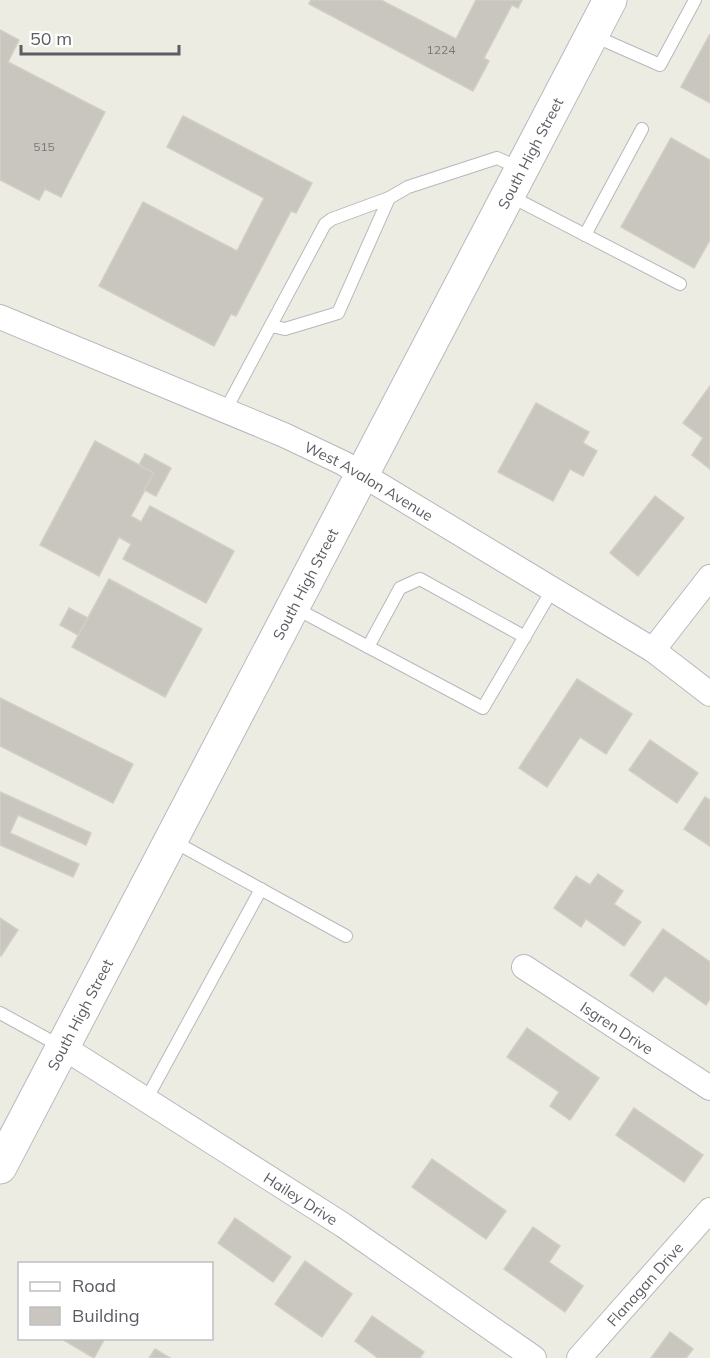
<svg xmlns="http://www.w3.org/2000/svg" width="710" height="1358" font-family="Mulish,sans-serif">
  <rect width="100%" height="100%" fill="#edece3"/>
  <g fill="#c9c6c0" stroke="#d1cec2" stroke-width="1.5">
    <path d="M311,0h70l75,39 20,-39h46l-4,8 -6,-3 -28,53 5,3 -16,30 -164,-87z"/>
    <path d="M0,30l19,10 -11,22 97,50 -44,85 -16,-8 -6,11 -39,-20z"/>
    <path d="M710,34v69l-29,-16z"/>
    <path d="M183,116l129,67 -16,30 -5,-2 -55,105 -5,-2 -17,32 -115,-60 44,-84 94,49 27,-53 -97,-51z"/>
    <path d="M671,138l39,22v80l-16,28 -73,-41z"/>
    <path d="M710,386v83l-18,-14 11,-17 -20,-15z"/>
    <path d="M536,403l53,29 -6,11 14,8 -14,25 -13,-7 -17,32 -55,-29z"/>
    <path d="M95,441l59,32 -23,43 10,6 9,-16 84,45 -28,52 -83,-44 8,-15 -12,-7 -20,39 -59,-31z"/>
    <path d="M145,454l26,14 -15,28 -12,-6 10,-17 -15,-8z"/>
    <path d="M655,496l29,22 -46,58 -28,-23z"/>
    <path d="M109,579l93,50 -37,68 -93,-50z"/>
    <path d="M69,608l19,10 -10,17 -18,-10z"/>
    <path d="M577,679l55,35 -26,40 -26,-17 -33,50 -28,-19z"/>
    <path d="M0,698l133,66 -20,39 -113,-57z"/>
    <path d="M650,740l48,33 -21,30 -48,-33z"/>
    <path d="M0,792l91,41 -5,12 -68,-30 -8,18 69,31 -6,13 -73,-32z"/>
    <path d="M705,797l5,3v46l-26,-17z"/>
    <path d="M598,874l25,17 -9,13 27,18 -17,24 -38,-27 -5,8 -27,-19 22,-32 14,9z"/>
    <path d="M0,918l18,12 -17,26 -1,-1z"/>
    <path d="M663,929l47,33v37l-4,6 -41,-29 -12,16 -23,-17z"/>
    <path d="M527,1028l72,50 -29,42 -20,-14 9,-14 -52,-35z"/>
    <path d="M634,1108l69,47 -19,27 -68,-47z"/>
    <path d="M432,1159l74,52 -20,28 -74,-52z"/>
    <path d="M235,1218l56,39 -18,25 -55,-39z"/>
    <path d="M533,1227l27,19 -11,16 34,24 -18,26 -61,-43z"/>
    <path d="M305,1261l47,33 -30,43 -47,-33z"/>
    <path d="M372,1316l52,36 -4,6h-42l-23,-17z"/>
    <path d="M670,1332l23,17 -7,9h-35z"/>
    <path d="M60,1338h45l-11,20z"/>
    <path d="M155,1349l15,9h-21z"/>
  </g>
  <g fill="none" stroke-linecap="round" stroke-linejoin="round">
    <g stroke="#b6b8bd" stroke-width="14">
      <g id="lane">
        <path d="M592,35l68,30 35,-65"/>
        <path d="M510,196l170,88"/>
        <path d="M585,235l57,-106"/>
        <path d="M271,326l14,3 53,-16 51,-115"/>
        <path d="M225,411l100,-187 7,-5 57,-21 19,-11 89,-29 24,11"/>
        <path d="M295,608l188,100 69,-118"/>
        <path d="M368,647l32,-59 20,-9 105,58"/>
        <path d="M173,841l173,95"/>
        <path d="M0,1013l62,34"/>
        <path d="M146,1100l115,-211"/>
      </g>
    </g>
    <g stroke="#b6b8bd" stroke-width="26">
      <g id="street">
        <path id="s1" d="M0,317l284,118 59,28 310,187 57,44"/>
        <path d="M653,650l57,-73"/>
        <path id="s2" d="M524,967l186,121"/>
        <path id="s3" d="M63,1047l280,178 191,133"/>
        <path id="s4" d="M579,1358l131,-148"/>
      </g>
    </g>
    <g stroke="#b7b9bf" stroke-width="35">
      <g id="secondary">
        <path id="s5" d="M0,1167l610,-1167"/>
      </g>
    </g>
    <use href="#lane" stroke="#fff" stroke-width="12"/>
    <use href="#street" stroke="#fff" stroke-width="24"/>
    <use href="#secondary" stroke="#fff" stroke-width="33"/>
  </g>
  <g text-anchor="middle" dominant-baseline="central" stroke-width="4.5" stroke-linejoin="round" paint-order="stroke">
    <g font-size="12" fill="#77787a">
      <text x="441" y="49">1224</text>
      <text x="44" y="146">515</text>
    </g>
    <g font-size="15" fill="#5c5e63" stroke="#fff">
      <text stroke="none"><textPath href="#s5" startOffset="1144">South High Street</textPath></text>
      <text stroke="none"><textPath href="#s1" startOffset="404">West Avalon Avenue</textPath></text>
      <text stroke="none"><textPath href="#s5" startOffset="658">South High Street</textPath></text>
      <text stroke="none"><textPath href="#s5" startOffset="172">South High Street</textPath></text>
      <text stroke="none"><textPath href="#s2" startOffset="111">Isgren Drive</textPath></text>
      <text stroke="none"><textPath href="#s3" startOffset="282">Hailey Drive</textPath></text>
      <text stroke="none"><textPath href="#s4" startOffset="99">Flanagan Drive</textPath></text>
    </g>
  </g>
  <rect x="18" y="1262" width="195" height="78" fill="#ffffff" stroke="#bebfc1" stroke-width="1.5"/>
  <rect x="30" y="1282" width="30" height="9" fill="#ffffff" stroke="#bebfc1" stroke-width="1.5"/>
  <text x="72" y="1292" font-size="18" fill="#5c5e63">Road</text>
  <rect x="30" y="1307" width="30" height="18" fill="#c9c6c0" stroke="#bebfc1" stroke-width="1.5"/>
  <text x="72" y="1322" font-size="18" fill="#5c5e63">Building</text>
  <path d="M21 45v9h158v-9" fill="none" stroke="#5c5e63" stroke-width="3"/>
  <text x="30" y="45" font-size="18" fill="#5c5e63" stroke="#ffffff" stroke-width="4.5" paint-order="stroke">50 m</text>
</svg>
